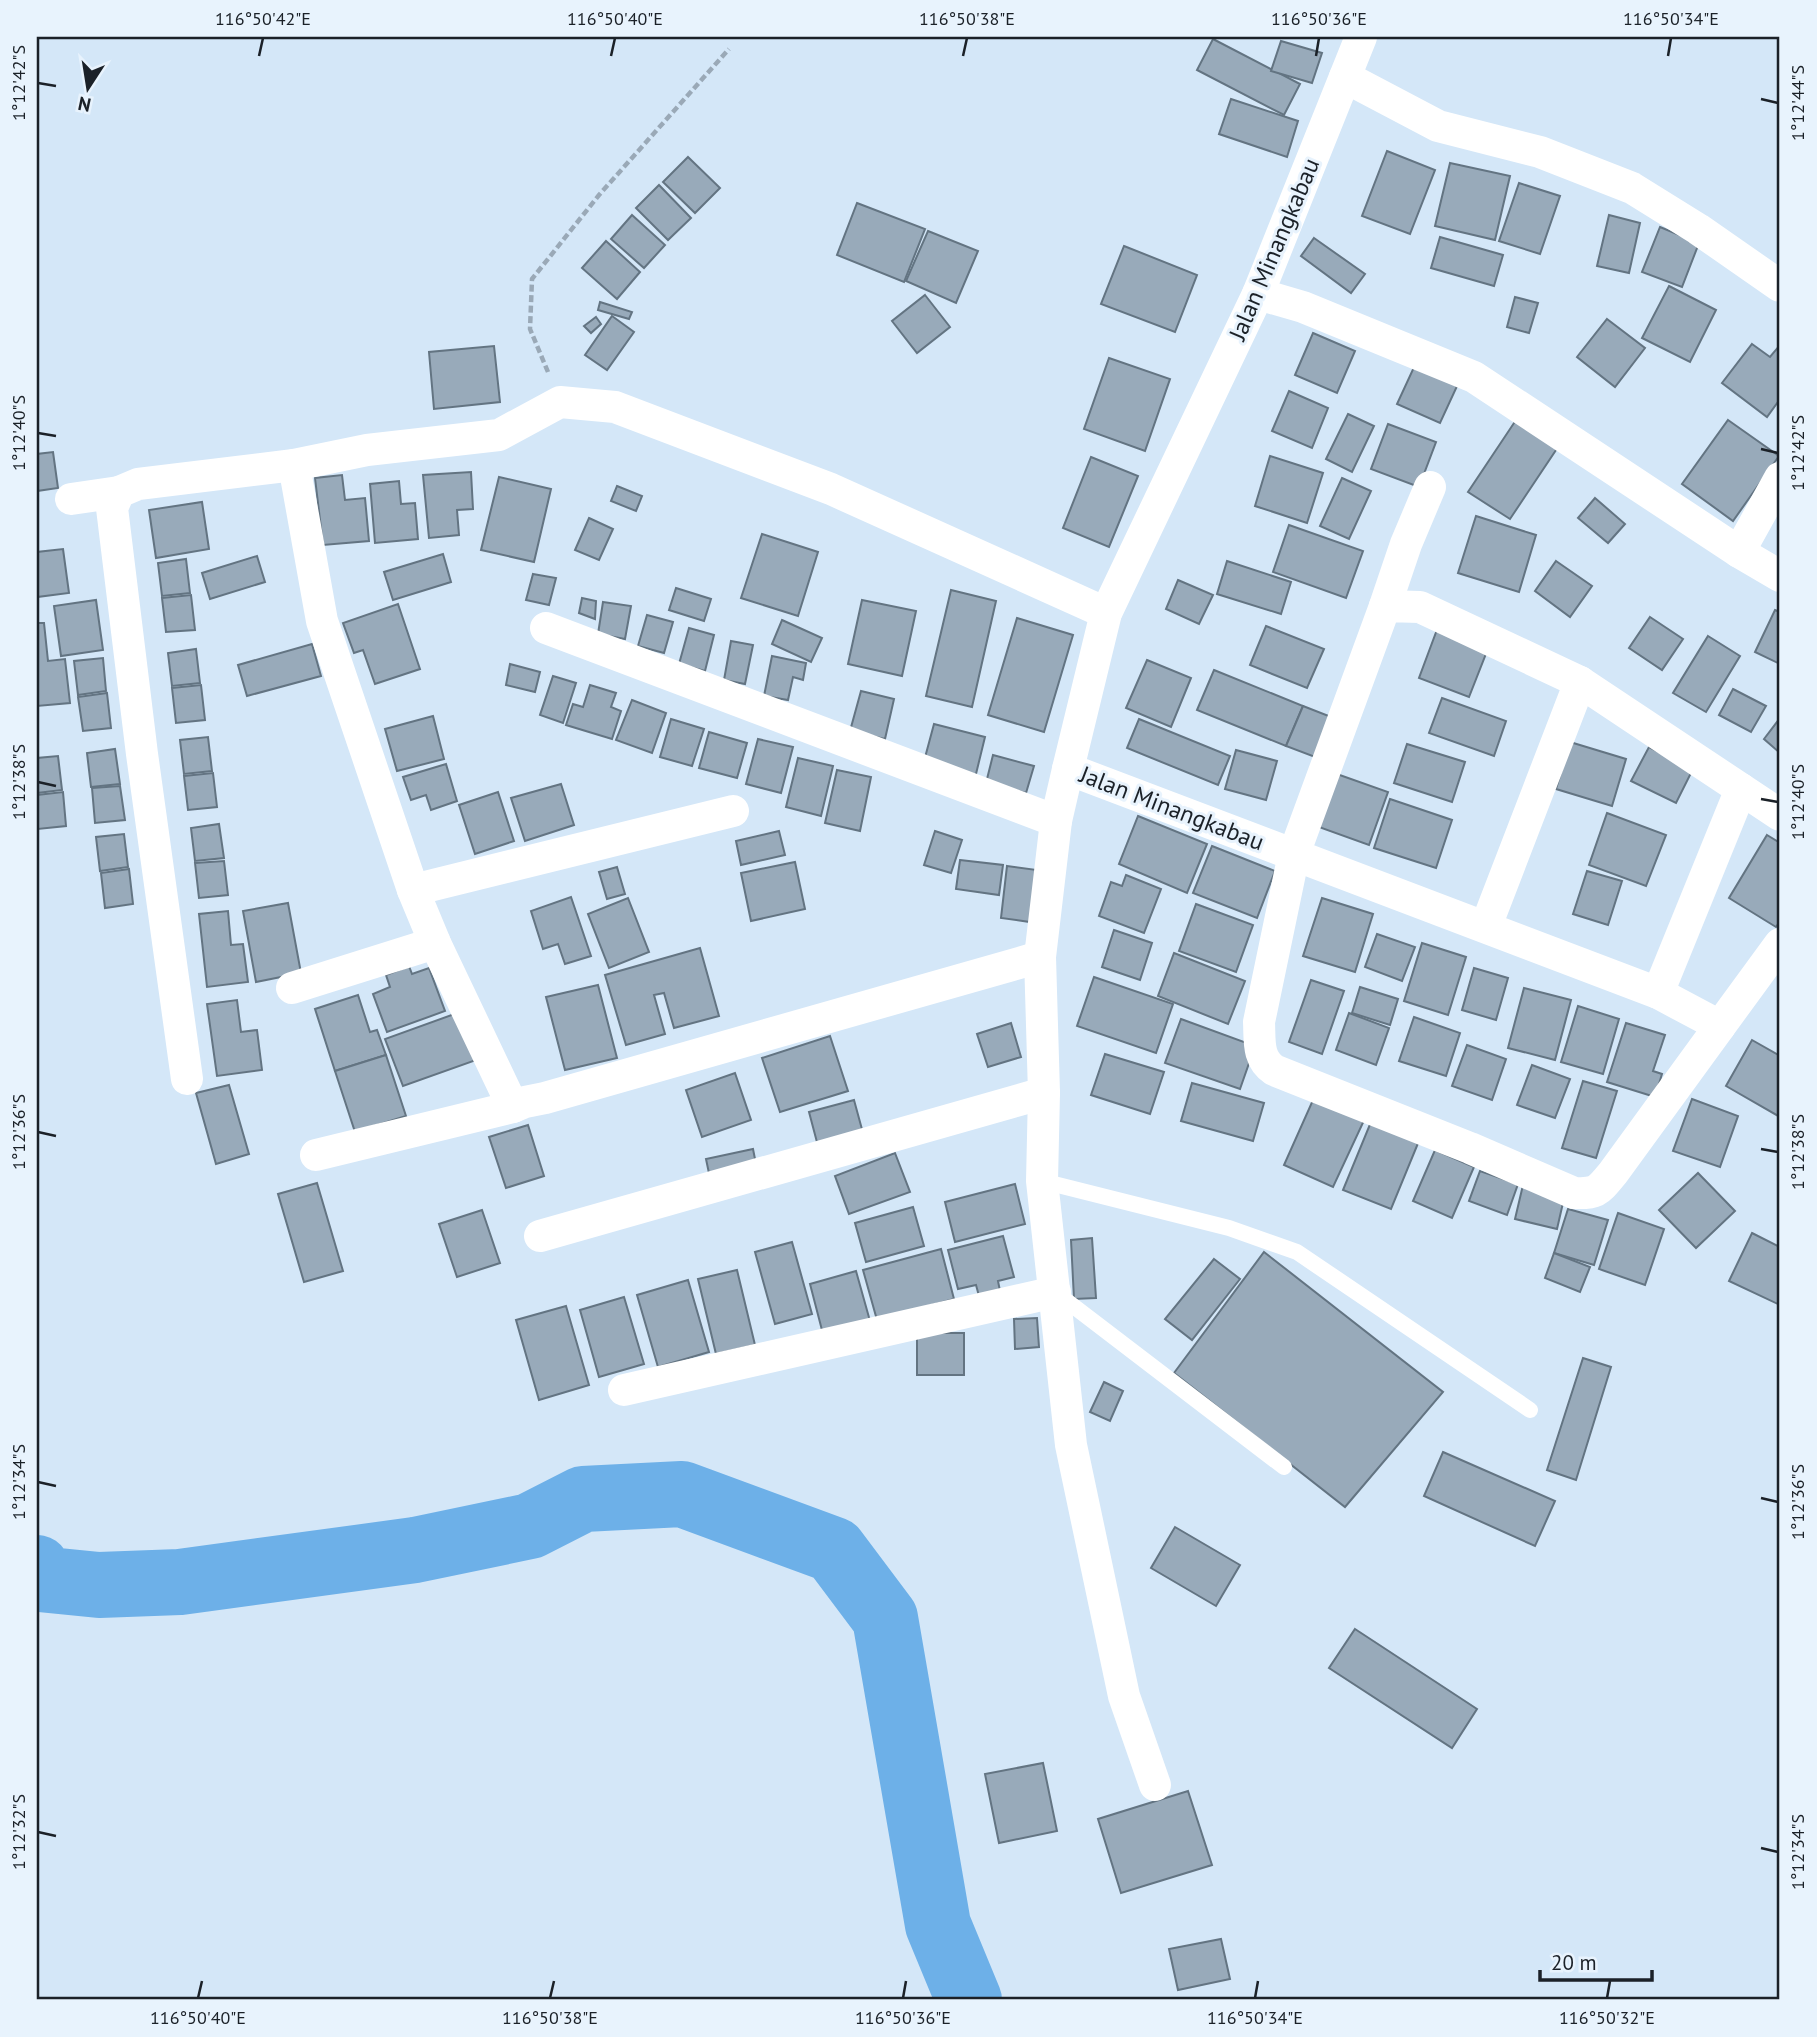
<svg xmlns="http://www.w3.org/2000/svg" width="1817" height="2037" font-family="'PT Sans',sans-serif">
  <rect width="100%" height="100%" fill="#d4e7f8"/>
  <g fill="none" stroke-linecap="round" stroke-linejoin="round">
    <path stroke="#6db0e8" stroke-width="66" d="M37,1568l2,11 60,6 81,-3 235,-32 115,-24 53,-27 99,-5 152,56 51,68 53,307 31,75"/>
  </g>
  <g fill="#98aaba" stroke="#637482" stroke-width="2">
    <path d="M1213,39l87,45 -16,31 -87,-45z"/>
    <path d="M1281,41l41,12 -10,30 -41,-12z"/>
    <path d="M1231,99l67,22 -11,36 -68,-23z"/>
    <path d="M1387,151l48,19 -25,64 -48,-18z"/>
    <path d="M688,157l32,31 -25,25 -32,-31z"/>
    <path d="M1450,163l60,13 -15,64 -60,-14z"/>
    <path d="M1519,183l41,13 -20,58 -41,-13z"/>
    <path d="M659,185l32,33 -23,22 -32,-32z"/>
    <path d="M857,203l68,26 -21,53 -67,-27z"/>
    <path d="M632,215l33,30 -21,23 -33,-29z"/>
    <path d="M1609,215l31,8 -11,50 -32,-7z"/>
    <path d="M1660,227l39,16 -17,44 -40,-15z"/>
    <path d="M928,231l50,20 -22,52 -50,-22z"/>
    <path d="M1440,237l63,18 -9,31 -63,-18z"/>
    <path d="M1314,238l51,36 -14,19 -50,-37z"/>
    <path d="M606,241l34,31 -23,27 -35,-31z"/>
    <path d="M1124,246l73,29 -22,57 -74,-28z"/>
    <path d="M1669,286l47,24 -26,52 -48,-24z"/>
    <path d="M925,295l25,32 -33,26 -25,-32z"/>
    <path d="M1515,297l23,6 -9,30 -22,-6z"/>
    <path d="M600,302l32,10 -3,7 -31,-9z"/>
    <path d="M612,316l22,16 -27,38 -22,-15z"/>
    <path d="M596,317l5,7 -10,9 -7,-7z"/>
    <path d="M1607,319l38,29 -30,39 -38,-30z"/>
    <path d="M1313,333l42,18 -18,42 -42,-18z"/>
    <path d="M1752,344l18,13 10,-12v54l-13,18 -45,-34z"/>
    <path d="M494,346l6,56 -66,7 -5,-57z"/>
    <path d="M1109,358l61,21 -25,72 -61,-22z"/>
    <path d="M1415,365l43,19 -18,39 -43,-19z"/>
    <path d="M1289,391l39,17 -16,40 -40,-17z"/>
    <path d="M1348,414l26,12 -22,46 -26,-13z"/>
    <path d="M1518,417l42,27 -50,75 -42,-27z"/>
    <path d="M1728,420l51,36 -46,65 -51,-37z"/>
    <path d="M1388,424l48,18 -17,45 -48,-18z"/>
    <path d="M53,452l5,36 -21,3v-37z"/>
    <path d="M1270,456l53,17 -16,50 -52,-17z"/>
    <path d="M1091,457l47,19 -29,71 -46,-19z"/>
    <path d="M471,472l2,37 -16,1 2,25 -30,3 -6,-63z"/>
    <path d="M342,475l3,25 20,-2 4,43 -46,4 -8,-67z"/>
    <path d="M499,477l52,12 -17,73 -53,-12z"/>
    <path d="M1342,478l29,13 -22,48 -29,-13z"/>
    <path d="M399,481l2,23 14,-1 3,36 -43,4 -5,-59z"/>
    <path d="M617,486l25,10 -6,15 -25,-10z"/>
    <path d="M1595,498l30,26 -17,19 -30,-25z"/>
    <path d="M202,502l7,47 -53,9 -7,-48z"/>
    <path d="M1476,516l60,19 -17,57 -61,-19z"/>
    <path d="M589,518l24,11 -14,31 -24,-10z"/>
    <path d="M1289,525l74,26 -17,47 -73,-26z"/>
    <path d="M762,534l56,18 -20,64 -57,-18z"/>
    <path d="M63,549l6,44 -32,4v-45z"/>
    <path d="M443,554l8,28 -58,18 -9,-28z"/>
    <path d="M257,556l8,26 -55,17 -8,-26z"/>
    <path d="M186,559l4,34 -28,3 -4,-33z"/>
    <path d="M1227,561l64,21 -10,32 -64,-20z"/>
    <path d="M1556,561l36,25 -22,31 -35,-26z"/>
    <path d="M533,574l23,4 -7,27 -23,-5z"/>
    <path d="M1178,580l35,15 -14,29 -33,-15z"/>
    <path d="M676,588l35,11 -7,22 -35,-11z"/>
    <path d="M951,590l45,11 -24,106 -46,-11z"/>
    <path d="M191,595l4,35 -29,2 -4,-34z"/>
    <path d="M582,598l14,3 -1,18 -16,-6z"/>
    <path d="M96,600l7,50 -42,6 -7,-50z"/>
    <path d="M862,600l54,11 -14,65 -54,-12z"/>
    <path d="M603,602l28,4 -6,33 -27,-5z"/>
    <path d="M398,604l22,65 -45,15 -12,-34 -9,3 -11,-30z"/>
    <path d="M1775,610l5,2v52l-25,-12z"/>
    <path d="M647,615l26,7 -9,31 -26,-7z"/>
    <path d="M1650,617l33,22 -21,31 -33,-22z"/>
    <path d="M1017,618l56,17 -29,97 -56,-17z"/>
    <path d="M782,620l40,18 -11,24 -39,-18z"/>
    <path d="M37,623h7l4,38 17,-2 5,44 -33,3z"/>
    <path d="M1266,626l58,23 -17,39 -57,-23z"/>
    <path d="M1438,627l51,19 -20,51 -50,-19z"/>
    <path d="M689,628l25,7 -9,36 -26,-7z"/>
    <path d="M1708,636l32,20 -34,56 -33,-19z"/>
    <path d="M731,641l22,4 -8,39 -21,-4z"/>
    <path d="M312,644l9,32 -74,20 -9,-31z"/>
    <path d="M196,649l4,34 -28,3 -4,-33z"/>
    <path d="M772,656l34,7 -3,17 -10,-3 -5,23 -24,-4z"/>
    <path d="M103,658l3,33 -28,4 -4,-34z"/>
    <path d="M1147,660l44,18 -20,49 -45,-19z"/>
    <path d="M510,664l30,8 -5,20 -29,-7z"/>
    <path d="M1214,670l89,36 -17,40 -89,-36z"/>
    <path d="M553,676l23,7 -13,40 -23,-8z"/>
    <path d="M201,685l4,35 -29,3 -4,-35z"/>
    <path d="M590,685l26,8 -5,14 10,4 -9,28 -46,-14 7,-21 10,3z"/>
    <path d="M1733,689l33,17 -15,26 -32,-17z"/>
    <path d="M861,691l33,8 -9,40 -35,-8z"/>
    <path d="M107,693l4,35 -28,3 -5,-34z"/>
    <path d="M1442,698l64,23 -12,35 -65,-23z"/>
    <path d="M632,700l34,13 -14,40 -36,-13z"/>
    <path d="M1303,706l36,14 -16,40 -37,-14z"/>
    <path d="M433,716l11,43 -47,12 -12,-42z"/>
    <path d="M1780,718v35l-16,-14z"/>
    <path d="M671,719l33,10 -12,37 -32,-9z"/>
    <path d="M1139,719l91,37 -12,29 -91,-37z"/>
    <path d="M934,724l51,13 -10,41 -52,-13z"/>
    <path d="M709,732l38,11 -10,35 -38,-10z"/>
    <path d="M208,737l4,34 -28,3 -4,-34z"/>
    <path d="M758,739l35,8 -12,46 -35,-9z"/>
    <path d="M1570,742l56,17 -14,47 -56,-17z"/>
    <path d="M1407,744l58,18 -13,40 -58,-19z"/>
    <path d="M1649,747l44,22 -17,34 -45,-22z"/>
    <path d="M115,749l5,35 -29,3 -4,-34z"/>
    <path d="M1236,750l41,11 -11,39 -41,-11z"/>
    <path d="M993,755l41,11 -8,27 -40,-10z"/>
    <path d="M58,756l4,34 -25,3v-35z"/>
    <path d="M798,758l35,8 -12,50 -35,-9z"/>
    <path d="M446,764l11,37 -26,9 -5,-15 -15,5 -8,-23z"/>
    <path d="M837,770l34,7 -11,54 -35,-8z"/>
    <path d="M213,773l4,34 -29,3 -4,-34z"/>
    <path d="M1334,773l54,19 -19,53 -53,-19z"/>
    <path d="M561,784l13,41 -49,16 -14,-43z"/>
    <path d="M120,786l5,34 -30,3 -3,-35z"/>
    <path d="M63,792l3,34 -28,3 -1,-34z"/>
    <path d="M498,792l16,49 -39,13 -16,-49z"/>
    <path d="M1390,799l62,21 -16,48 -62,-20z"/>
    <path d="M1607,813l59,22 -20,51 -57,-21z"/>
    <path d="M1138,816l69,28 -20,49 -68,-29z"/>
    <path d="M219,824l5,34 -29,3 -4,-33z"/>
    <path d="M779,831l6,24 -44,10 -5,-24z"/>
    <path d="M935,831l27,9 -11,33 -27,-8z"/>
    <path d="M124,834l4,33 -28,4 -4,-34z"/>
    <path d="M1767,835l13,8v78l-4,6 -47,-29z"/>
    <path d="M1212,846l63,25 -18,47 -64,-25z"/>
    <path d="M960,860l43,5 -4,30 -43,-6z"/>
    <path d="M224,861l4,34 -29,3 -4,-35z"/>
    <path d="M795,862l10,47 -54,12 -10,-48z"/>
    <path d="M1007,866l30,4 -7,52 -29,-4z"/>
    <path d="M617,867l8,27 -18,5 -8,-27z"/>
    <path d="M129,869l4,35 -28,4 -4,-35z"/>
    <path d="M1587,871l35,10 -14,44 -35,-11z"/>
    <path d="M1126,875l35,14 -17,44 -45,-17 12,-34 11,4z"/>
    <path d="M571,897l20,59 -26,8 -7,-20 -15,5 -12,-38z"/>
    <path d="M628,898l21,54 -40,16 -21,-54z"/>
    <path d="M1322,898l51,16 -18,58 -52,-16z"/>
    <path d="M288,903l13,70 -45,9 -13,-71z"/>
    <path d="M1196,904l57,21 -17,47 -57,-21z"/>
    <path d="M228,911l3,34 12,-1 5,38 -41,5 -8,-73z"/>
    <path d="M1114,930l38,13 -12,37 -38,-13z"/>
    <path d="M1377,934l38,13 -13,34 -37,-14z"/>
    <path d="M1422,943l44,14 -18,58 -44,-14z"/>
    <path d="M700,948l19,68 -45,12 -10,-35 -10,2 11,39 -39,11 -21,-70z"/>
    <path d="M1174,953l71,28 -17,43 -70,-28z"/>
    <path d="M409,966l3,8 17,-6 16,43 -58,21 -14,-38 17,-7 -4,-12z"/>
    <path d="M1474,968l34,10 -12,42 -34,-10z"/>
    <path d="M1094,977l79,27 -17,49 -79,-27z"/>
    <path d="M1311,980l33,11 -22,63 -33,-12z"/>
    <path d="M598,985l19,73 -52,12 -19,-73z"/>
    <path d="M1360,987l38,12 -8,26 -38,-12z"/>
    <path d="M1524,988l47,12 -16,60 -47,-12z"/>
    <path d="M358,995l12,37 7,-2 9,25 -51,16 -20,-62z"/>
    <path d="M237,1000l4,32 16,-2 5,40 -45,6 -10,-72z"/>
    <path d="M1578,1006l41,13 -16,55 -42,-12z"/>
    <path d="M460,1012l19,47 -76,27 -18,-47z"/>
    <path d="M1349,1013l40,15 -13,37 -40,-15z"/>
    <path d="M1414,1017l46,16 -14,43 -47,-15z"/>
    <path d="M1181,1019l74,27 -15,43 -75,-26z"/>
    <path d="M1011,1023l10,34 -33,10 -11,-33z"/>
    <path d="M1626,1023l39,12 -12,36 9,3 -7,23 -48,-15z"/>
    <path d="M830,1036l18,55 -68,21 -18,-54z"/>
    <path d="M1752,1040l28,16v61l-54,-31z"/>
    <path d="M1467,1045l39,14 -14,41 -40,-14z"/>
    <path d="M1105,1054l59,18 -14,42 -59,-19z"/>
    <path d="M386,1055l20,61 -51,16 -20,-61z"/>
    <path d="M1532,1065l38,14 -15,39 -38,-13z"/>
    <path d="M735,1073l16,47 -49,17 -16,-47z"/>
    <path d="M1583,1081l34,10 -21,67 -34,-10z"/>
    <path d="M1192,1083l72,20 -11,38 -72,-20z"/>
    <path d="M229,1085l20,69 -33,10 -20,-71z"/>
    <path d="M1317,1091l50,23 -34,73 -49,-22z"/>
    <path d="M1692,1099l46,17 -18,51 -47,-16z"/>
    <path d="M854,1100l9,33 -45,13 -9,-34z"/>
    <path d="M1373,1117l48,19 -30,73 -48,-19z"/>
    <path d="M528,1125l16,51 -38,12 -17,-51z"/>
    <path d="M753,1149l4,20 -47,9 -4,-19z"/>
    <path d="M1435,1150l39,17 -22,51 -39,-17z"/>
    <path d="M895,1153l15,39 -61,22 -14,-38z"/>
    <path d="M1480,1171l38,13 -11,31 -38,-14z"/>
    <path d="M1698,1173l37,38 -39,37 -37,-38z"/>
    <path d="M317,1183l26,88 -39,11 -26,-88z"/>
    <path d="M1015,1184l10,40 -70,18 -10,-40z"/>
    <path d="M1523,1185l42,9 -8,35 -42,-10z"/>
    <path d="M913,1207l11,39 -58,16 -11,-39z"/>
    <path d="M1568,1209l40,11 -14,45 -40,-12z"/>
    <path d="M482,1210l18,53 -43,14 -18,-53z"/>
    <path d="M1618,1213l46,16 -19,56 -46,-16z"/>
    <path d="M1752,1233l28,14v58l-51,-24z"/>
    <path d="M1003,1236l11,41 -16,4 2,10 -21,5 -3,-11 -18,4 -10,-39z"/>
    <path d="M1092,1238l4,60 -22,1 -3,-59z"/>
    <path d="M792,1242l20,72 -37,10 -20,-72z"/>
    <path d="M941,1249l13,50 -77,21 -14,-50z"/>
    <path d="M1264,1252l179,140 -98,115 -171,-134z"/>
    <path d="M1554,1253l36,14 -10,25 -35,-14z"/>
    <path d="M1214,1259l26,20 -48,61 -27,-21z"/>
    <path d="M737,1270l18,75 -39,9 -18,-75z"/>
    <path d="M856,1271l14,50 -47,13 -13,-50z"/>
    <path d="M688,1280l21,72 -51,15 -21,-72z"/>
    <path d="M624,1297l20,67 -45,13 -19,-67z"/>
    <path d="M566,1306l23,79 -50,15 -23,-80z"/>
    <path d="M1037,1318l2,29 -24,2 -1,-30z"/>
    <rect x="917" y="1333" width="47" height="42"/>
    <path d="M1583,1358l28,9 -35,113 -29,-10z"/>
    <path d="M1104,1382l19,9 -13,30 -20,-9z"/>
    <path d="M1443,1452l112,49 -20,45 -111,-50z"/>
    <path d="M1175,1527l65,38 -24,41 -65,-38z"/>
    <path d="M1355,1629l122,80 -25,39 -123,-80z"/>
    <path d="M1043,1763l14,68 -58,12 -14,-69z"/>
    <path d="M1188,1791l24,74 -91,28 -23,-74z"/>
    <path d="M1221,1939l9,40 -52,11 -9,-41z"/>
  </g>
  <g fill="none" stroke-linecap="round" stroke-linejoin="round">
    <path stroke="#9aa9b7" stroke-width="4.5" stroke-dasharray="7 3.5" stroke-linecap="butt" d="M548,372l-18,-43 2,-50 67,-84 130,-146"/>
    <g stroke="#fff" stroke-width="16">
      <path d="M1042,1181l187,47 68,24 233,158"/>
      <path d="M1055,1292l229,175"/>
    </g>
    <g stroke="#fff" stroke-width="32">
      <path d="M1361,37l-103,257 -152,319 -38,156 590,224 62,33 60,-82"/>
      <path d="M1345,77l93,49 102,26 92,36 66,41 82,57"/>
      <path d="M1258,294l45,13 171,70 265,175 41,24"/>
      <path d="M294,465l28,156 91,269 22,53 78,164 12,-5 20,-4 495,-141"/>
      <path d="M71,499l48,-7"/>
      <path d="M1739,552l41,-74"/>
      <path d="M1385,606l21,-62 24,-57"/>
      <path d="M546,628l510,193"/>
      <path d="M1068,769l-12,52 -16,136 4,136 -2,88 29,264 53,251 31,89"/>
      <path d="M413,890l320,-79"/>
      <path d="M1486,926l94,-244"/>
      <path d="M292,988l143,-45"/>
      <path d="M1658,993l83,-204"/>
      <path d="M1720,1026l-107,147c-15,18 -16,21 -39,20l-104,-45 -196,-78c-17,-12 -14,-29 -15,-48l35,-168 91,-248 35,1 160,75 200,133"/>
      <path d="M187,1079l-45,-325 -30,-246 7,-16 19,-8 156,-19 73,-15 132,-15 61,-33 55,5 216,82 275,124"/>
      <path d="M316,1155l197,-48"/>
      <path d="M540,1236l504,-143"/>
      <path d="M624,1390l431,-98"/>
    </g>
  </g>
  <path fill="none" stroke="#1b2128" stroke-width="2.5" d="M259,56l4,-18M611,56l4,-18M963,56l4,-18M1316,56l3,-18M1668,56l3,-18M38,83l18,3M1761,99l17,4M38,433l18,3M1761,449l17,4M38,782l18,4M1761,799l17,3M38,1132l18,4M1761,1149l17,3M38,1482l18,4M1761,1498l17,4M38,1832l18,4M1761,1848l17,4M198,1998l4,-17M550,1998l4,-17M903,1998l3,-17M1255,1998l3,-17M1607,1998l3,-17"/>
  <g text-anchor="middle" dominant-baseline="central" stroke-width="6" stroke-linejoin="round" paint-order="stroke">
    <g font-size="24" fill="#1b2128" stroke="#e8f3fd">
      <text transform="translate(1274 249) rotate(-67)">Jalan Minangkabau</text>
      <text transform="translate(1172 808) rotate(21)">Jalan Minangkabau</text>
    </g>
  </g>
  <rect width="1817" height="2037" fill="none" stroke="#e8f3fd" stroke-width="77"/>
  <g transform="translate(88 88) rotate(192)" stroke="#e8f3fd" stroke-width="5" paint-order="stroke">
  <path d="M0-5L12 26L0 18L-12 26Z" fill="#1b2128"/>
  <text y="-10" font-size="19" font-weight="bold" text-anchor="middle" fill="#1b2128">N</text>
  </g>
  <path d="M1540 1970v10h112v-10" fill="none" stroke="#1b2128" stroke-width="3.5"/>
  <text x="1551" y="1970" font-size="21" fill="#1b2128" stroke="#e8f3fd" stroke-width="5" paint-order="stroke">20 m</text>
  <rect x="38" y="38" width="1740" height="1960" fill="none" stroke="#1b2128" stroke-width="2.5"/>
  <g font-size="18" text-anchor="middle" fill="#1b2128">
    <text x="263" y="25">116°50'42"E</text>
    <text x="615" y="25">116°50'40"E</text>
    <text x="967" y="25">116°50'38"E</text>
    <text x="1319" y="25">116°50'36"E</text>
    <text x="1671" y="25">116°50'34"E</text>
    <text transform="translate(19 83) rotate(-90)" y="6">1°12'42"S</text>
    <text transform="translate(1798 103) rotate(-90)" y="6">1°12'44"S</text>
    <text transform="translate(19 433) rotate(-90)" y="6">1°12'40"S</text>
    <text transform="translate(1798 453) rotate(-90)" y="6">1°12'42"S</text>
    <text transform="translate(19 782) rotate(-90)" y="6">1°12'38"S</text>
    <text transform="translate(1798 802) rotate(-90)" y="6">1°12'40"S</text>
    <text transform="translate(19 1132) rotate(-90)" y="6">1°12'36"S</text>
    <text transform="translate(1798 1152) rotate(-90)" y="6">1°12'38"S</text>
    <text transform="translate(19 1482) rotate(-90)" y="6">1°12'34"S</text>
    <text transform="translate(1798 1502) rotate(-90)" y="6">1°12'36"S</text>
    <text transform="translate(19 1832) rotate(-90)" y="6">1°12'32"S</text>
    <text transform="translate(1798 1852) rotate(-90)" y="6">1°12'34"S</text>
    <text x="198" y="2024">116°50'40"E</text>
    <text x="550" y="2024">116°50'38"E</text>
    <text x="903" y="2024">116°50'36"E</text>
    <text x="1255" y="2024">116°50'34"E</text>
    <text x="1607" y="2024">116°50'32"E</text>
  </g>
</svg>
